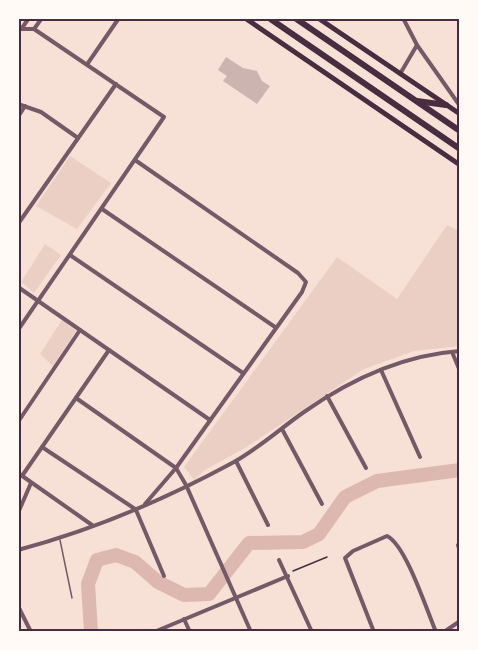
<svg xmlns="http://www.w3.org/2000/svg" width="478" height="650" font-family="Ubuntu,sans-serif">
  <rect width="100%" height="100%" fill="#f7e1d7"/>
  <g fill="#ebcfc5">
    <path d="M70,156l41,27 -34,46 -41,-23z"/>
    <path d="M447,225l13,6v115l-46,5 -50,18 -119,79 -40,22 -11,10 -10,-13 153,-210 60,42z"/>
    <path d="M45,244l16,11 -27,38 -13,-11z"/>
    <path d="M62,320l14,11 -23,35 -13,-12z"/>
  </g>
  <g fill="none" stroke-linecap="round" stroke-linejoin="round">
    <path stroke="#dcb8b0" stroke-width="14" d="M91,632l-3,-48 9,-24 19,-5 19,7 23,20 26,13 25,-1 40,-51 54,-1 16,-8 26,-37 32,-16 83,-11"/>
  </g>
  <path fill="#ccb4b1" d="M226,57l17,11 14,3 5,10 8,5 -13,18 -34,-23 4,-5 -9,-6z"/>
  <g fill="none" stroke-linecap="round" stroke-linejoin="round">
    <path stroke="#4a2c40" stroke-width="1.5" d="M293,571l34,-14"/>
    <path stroke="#755966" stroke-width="1.5" d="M60,540l12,58"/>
    <g stroke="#755966" stroke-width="4">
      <path d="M403,18l14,27 43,61"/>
      <path d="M22,28l7,-10"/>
      <path d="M18,29h16l130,88 -146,213"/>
      <path d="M34,29l8,-11"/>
      <path d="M88,63l31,-45"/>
      <path d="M400,74l17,-29"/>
      <path d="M18,104l23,8 37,26"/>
      <path d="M18,117l7,-11"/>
      <path d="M135,160l163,113 8,9 -4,10 -126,176 -31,36"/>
      <path d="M102,209l173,118"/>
      <path d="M18,224l98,-140"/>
      <path d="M70,255l173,118"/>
      <path d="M18,287l192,133"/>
      <path d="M452,352l8,19"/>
      <path d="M381,370l39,87"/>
      <path d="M327,396l39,72"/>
      <path d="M76,398l100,70 10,17 65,147"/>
      <path d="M18,422l62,-92"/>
      <path d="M282,429l40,75"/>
      <path d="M42,447l93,62"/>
      <path d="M236,461l32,64"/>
      <path d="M18,473l74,52"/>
      <path d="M22,476l87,-126"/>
      <path d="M136,510l28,66"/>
      <path d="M18,513l13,-30"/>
      <path d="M458,545l2,6"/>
      <path d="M18,550c75,-20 148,-51 216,-88 25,-14 47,-34 70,-50 47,-33 99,-57 156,-61"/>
      <path d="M279,560l33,72"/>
      <path d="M18,606l13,26"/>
      <path d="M184,619l6,13"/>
      <path d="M154,632l134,-56"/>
      <path d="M374,632l-29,-74 8,-7 34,-15c19,9 40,75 49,96"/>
      <path d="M444,632l16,-11"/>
    </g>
    <g stroke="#4a2c40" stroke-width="5">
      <path d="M245,18l215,147"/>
      <path d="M318,18l142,96"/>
    </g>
    <g stroke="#4a2c40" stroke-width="6">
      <path d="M269,18l191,131"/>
      <path d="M295,18l165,113"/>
      <path d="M417,101l29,4"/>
    </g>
  </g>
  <rect width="478" height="650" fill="none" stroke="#fffaf5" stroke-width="39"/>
  <rect x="20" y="20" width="438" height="610" fill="none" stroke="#4a2c40" stroke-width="2"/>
</svg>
